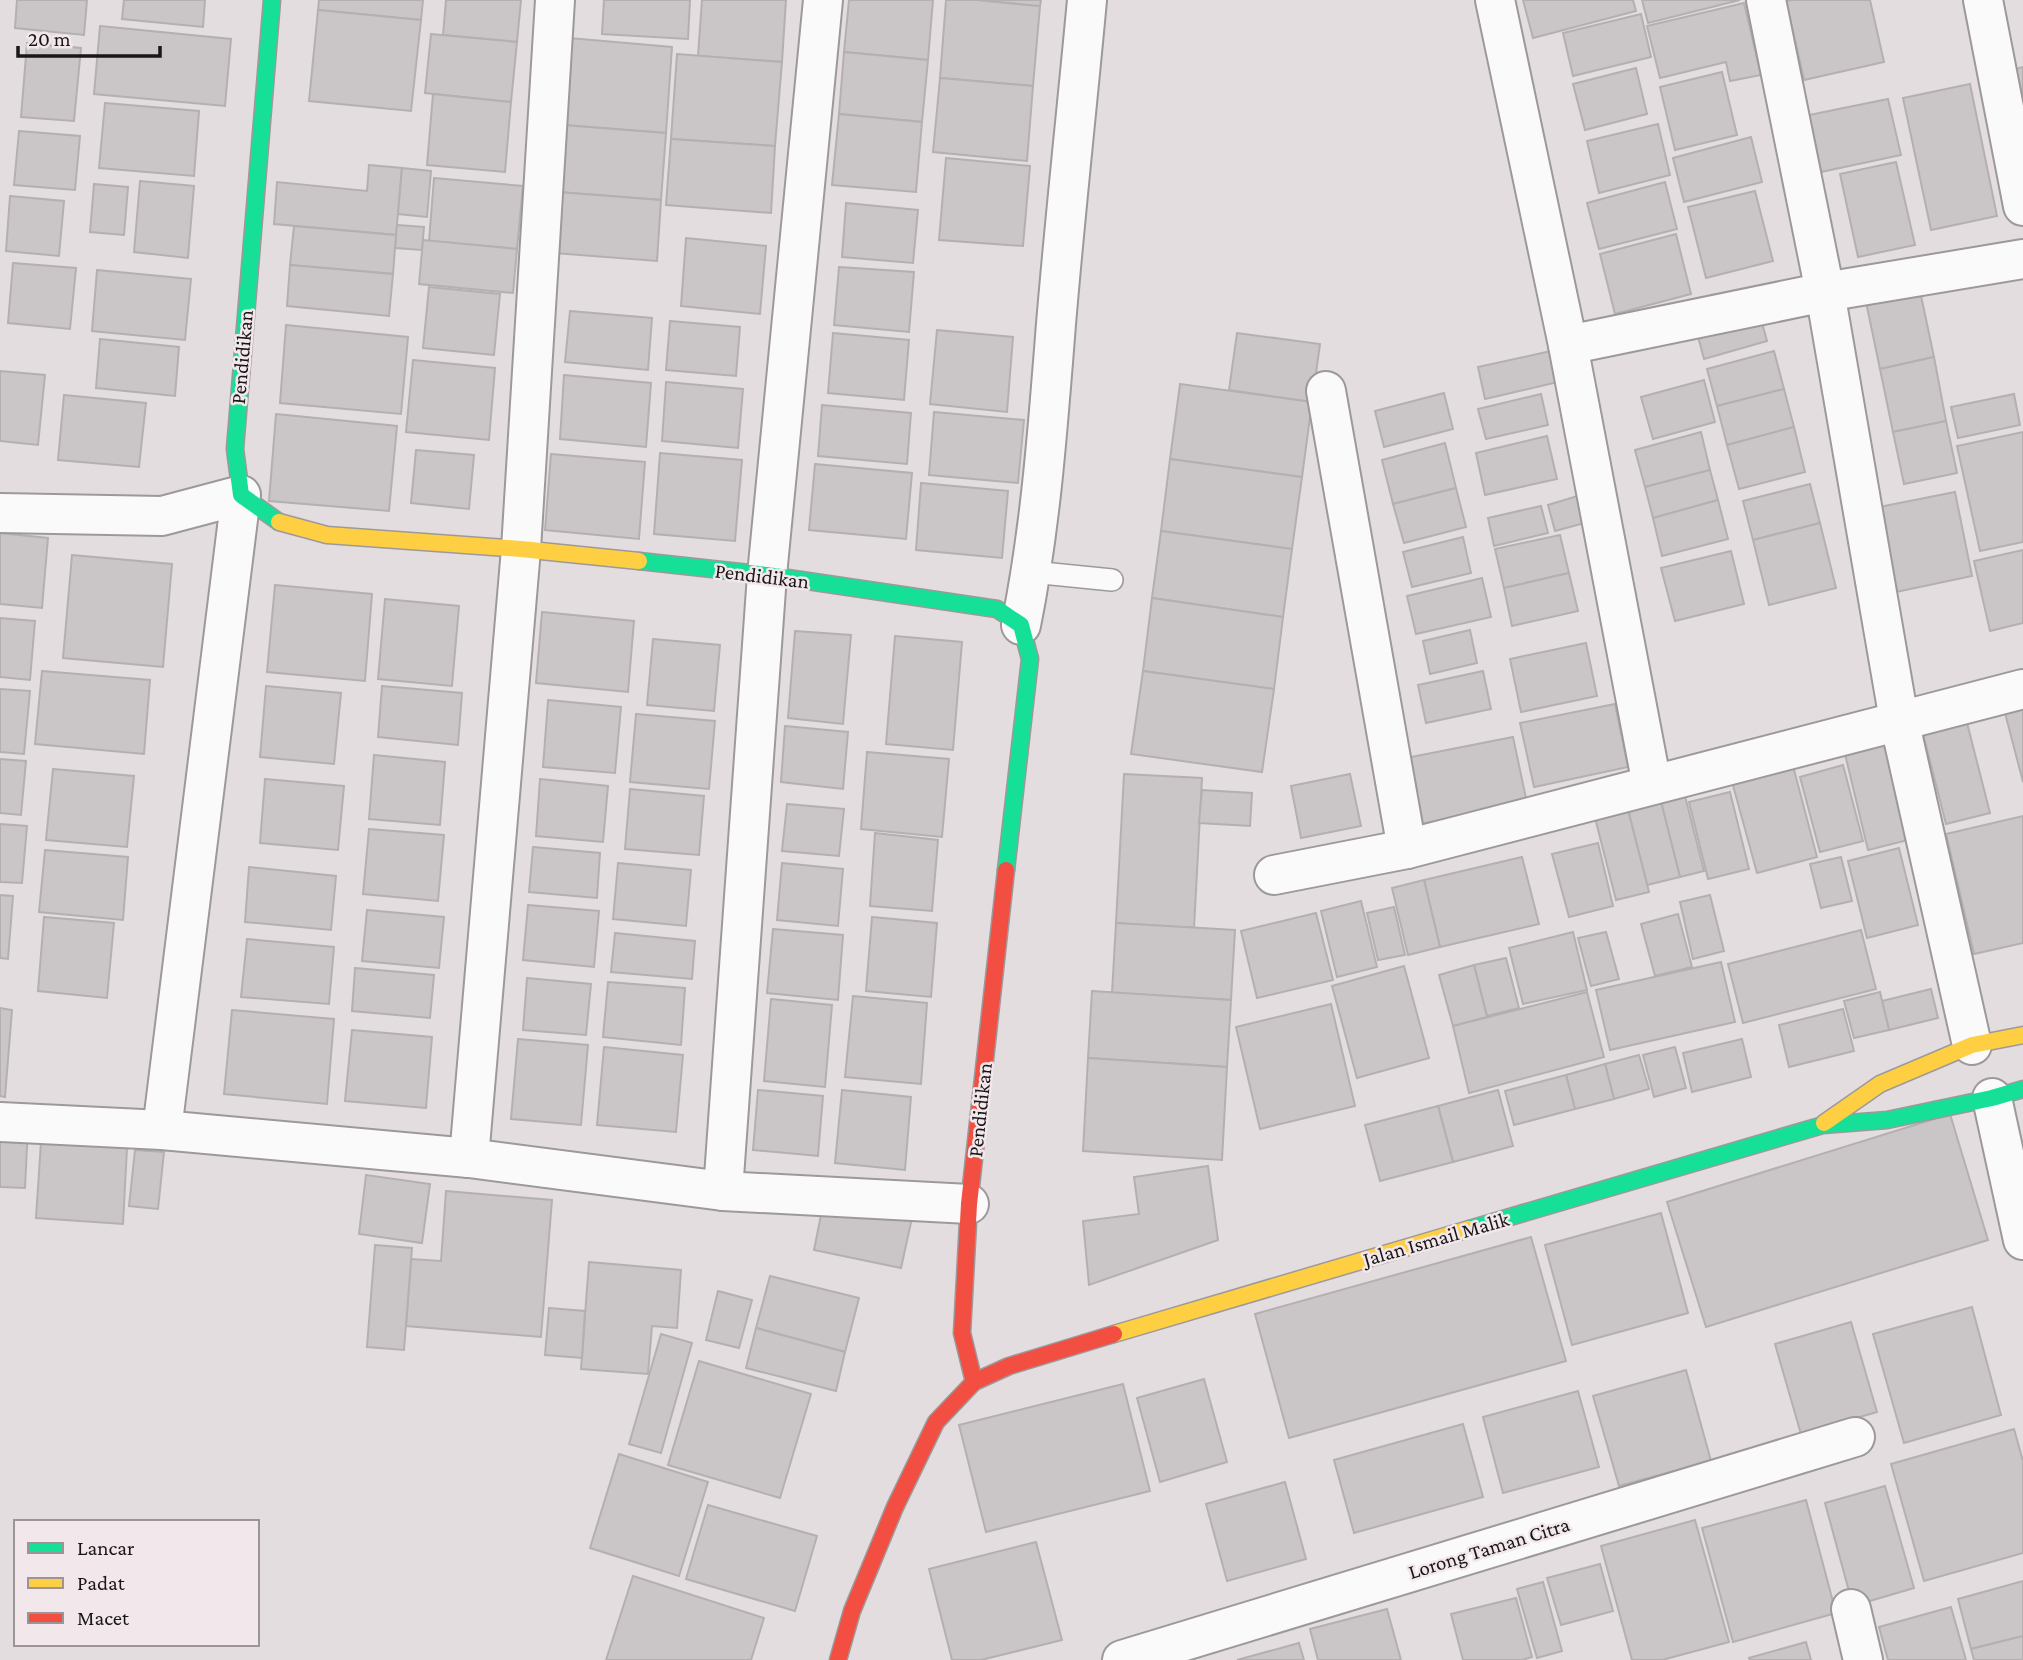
<svg xmlns="http://www.w3.org/2000/svg" width="2023" height="1660" font-family="'Crimson Pro',serif">
  <rect width="100%" height="100%" fill="#e3dddf"/>
  <g fill="#cac5c7" stroke="#b4b0b1" stroke-width="2">
    <path d="M17,0h70l-3,35 -69,-7z"/>
    <path d="M124,0h81l-2,27 -81,-8z"/>
    <path d="M319,0h104l-2,20 -103,-10z"/>
    <path d="M446,0h75l-4,42 -74,-7z"/>
    <path d="M604,0h86l-2,39 -86,-5z"/>
    <path d="M702,0h84l-4,62 -84,-6z"/>
    <path d="M849,0h84l-5,60 -84,-8z"/>
    <path d="M946,0h32l62,6 -7,80 -93,-8z"/>
    <path d="M978,0h63l-1,6z"/>
    <path d="M1523,0h110l3,11 -103,27z"/>
    <path d="M1642,0h98l-92,23z"/>
    <path d="M1792,0h78l14,62 -80,18 -18,-79z"/>
    <path d="M1744,3l17,72 -31,6 -4,-19 -66,16 -13,-52z"/>
    <path d="M318,10l103,10 -10,91 -102,-10z"/>
    <path d="M1641,14l10,43 -78,19 -10,-43z"/>
    <path d="M100,26l131,13 -6,67 -131,-12z"/>
    <path d="M431,34l86,8 -6,60 -86,-9z"/>
    <path d="M569,38l103,9 -6,86 -103,-8z"/>
    <path d="M27,43l54,5 -7,73 -53,-4z"/>
    <path d="M844,52l84,8 -6,62 -83,-8z"/>
    <path d="M677,54l105,8 -7,84 -104,-7z"/>
    <path d="M2023,67v65l-15,-61z"/>
    <path d="M1636,68l11,46 -62,16 -12,-46z"/>
    <path d="M1722,72l15,63 -62,15 -15,-63z"/>
    <path d="M940,78l93,8 -6,75 -94,-9z"/>
    <path d="M1970,84l27,132 -66,14 -28,-132z"/>
    <path d="M433,94l78,8 -6,70 -78,-7z"/>
    <path d="M1888,99l13,56 -80,17 -12,-57z"/>
    <path d="M105,103l94,8 -5,65 -95,-8z"/>
    <path d="M839,114l83,8 -6,70 -84,-7z"/>
    <path d="M1658,124l12,51 -71,18 -12,-52z"/>
    <path d="M563,125l103,8 -5,67 -103,-8z"/>
    <path d="M19,131l61,5 -5,54 -61,-5z"/>
    <path d="M1751,137l11,45 -78,20 -11,-44z"/>
    <path d="M671,139l104,7 -4,67 -105,-8z"/>
    <path d="M946,158l84,8 -7,80 -84,-6z"/>
    <path d="M1896,162l19,83 -57,12 -18,-83z"/>
    <path d="M369,165l33,3 -6,67 -122,-11 3,-42 90,9z"/>
    <path d="M402,168l29,3 -4,46 -29,-3z"/>
    <path d="M434,178l89,8 -6,63 -88,-8z"/>
    <path d="M140,181l54,5 -6,72 -54,-6z"/>
    <path d="M1665,182l12,47 -78,20 -12,-46z"/>
    <path d="M94,184l34,3 -4,48 -34,-3z"/>
    <path d="M1755,191l18,70 -67,17 -18,-71z"/>
    <path d="M558,192l103,8 -4,61 -103,-8z"/>
    <path d="M10,196l54,5 -5,55 -53,-5z"/>
    <path d="M846,203l72,7 -5,53 -71,-6z"/>
    <path d="M397,225l27,2 -2,23 -27,-2z"/>
    <path d="M294,226l102,9 -3,39 -103,-9z"/>
    <path d="M1676,234l15,60 -76,20 -15,-60z"/>
    <path d="M686,238l80,8 -6,68 -79,-8z"/>
    <path d="M423,240l94,9 -4,44 -94,-9z"/>
    <path d="M13,263l63,5 -6,61 -62,-6z"/>
    <path d="M290,265l103,9 -4,42 -102,-10z"/>
    <path d="M839,267l75,5 -5,60 -75,-7z"/>
    <path d="M97,270l94,9 -6,61 -93,-9z"/>
    <path d="M429,287l71,7 -6,61 -71,-7z"/>
    <path d="M1920,291l14,66 -54,12 -14,-67z"/>
    <path d="M570,311l82,7 -4,52 -83,-8z"/>
    <path d="M1759,312l8,29 -63,18 -8,-30z"/>
    <path d="M670,321l70,6 -4,49 -70,-6z"/>
    <path d="M286,325l122,12 -7,77 -121,-11z"/>
    <path d="M937,330l76,7 -6,75 -77,-8z"/>
    <path d="M833,333l76,7 -5,60 -76,-7z"/>
    <path d="M1237,333l83,11 -8,58 -83,-12z"/>
    <path d="M100,339l79,8 -4,49 -79,-8z"/>
    <path d="M1551,351l7,31 -73,17 -7,-32z"/>
    <path d="M1774,351l10,38 -67,17 -10,-37z"/>
    <path d="M1934,357l12,64 -53,11 -13,-63z"/>
    <path d="M413,360l82,8 -6,72 -83,-8z"/>
    <path d="M0,371l45,4 -7,70 -38,-4z"/>
    <path d="M564,375l87,8 -5,64 -86,-8z"/>
    <path d="M1704,380l11,42 -62,17 -12,-42z"/>
    <path d="M666,382l77,7 -5,59 -76,-7z"/>
    <path d="M1180,384l132,18 -10,75 -132,-18z"/>
    <path d="M1784,389l10,38 -67,18 -10,-39z"/>
    <path d="M1444,393l9,36 -69,18 -9,-36z"/>
    <path d="M1541,394l7,31 -62,14 -8,-30z"/>
    <path d="M2014,394l6,31 -62,13 -7,-31z"/>
    <path d="M64,395l82,8 -7,64 -81,-7z"/>
    <path d="M822,405l89,8 -4,51 -89,-8z"/>
    <path d="M934,412l90,8 -6,63 -89,-8z"/>
    <path d="M276,414l121,12 -8,85 -120,-10z"/>
    <path d="M1946,421l11,52 -53,11 -11,-52z"/>
    <path d="M1794,427l11,45 -66,17 -12,-44z"/>
    <path d="M1701,432l9,38 -65,17 -10,-37z"/>
    <path d="M2023,432v110l-43,9 -23,-105z"/>
    <path d="M1547,436l10,43 -72,16 -9,-42z"/>
    <path d="M1445,443l11,45 -63,16 -11,-44z"/>
    <path d="M416,450l58,5 -5,54 -58,-6z"/>
    <path d="M660,453l82,7 -7,81 -81,-7z"/>
    <path d="M551,454l94,8 -6,77 -94,-9z"/>
    <path d="M1170,459l132,18 -10,72 -131,-18z"/>
    <path d="M815,464l97,9 -6,66 -97,-9z"/>
    <path d="M1710,470l8,30 -65,18 -8,-31z"/>
    <path d="M921,483l87,8 -6,67 -86,-8z"/>
    <path d="M1810,484l10,39 -67,17 -10,-39z"/>
    <path d="M1456,488l10,39 -62,16 -11,-39z"/>
    <path d="M1955,492l17,84 -76,16 -17,-85z"/>
    <path d="M1584,494l8,27 -37,10 -7,-26z"/>
    <path d="M1718,500l10,39 -66,17 -9,-38z"/>
    <path d="M1541,506l7,27 -54,13 -6,-28z"/>
    <path d="M1820,523l16,65 -67,17 -16,-65z"/>
    <path d="M1161,531l131,18 -9,68 -131,-19z"/>
    <path d="M0,533l48,5 -6,70 -42,-4z"/>
    <path d="M1560,535l9,38 -65,15 -9,-39z"/>
    <path d="M1463,537l8,36 -59,14 -9,-35z"/>
    <path d="M2023,550v73l-33,8 -16,-70z"/>
    <path d="M1731,551l13,53 -69,17 -14,-53z"/>
    <path d="M72,555l100,9 -9,103 -100,-9z"/>
    <path d="M1569,573l9,38 -66,15 -8,-38z"/>
    <path d="M1482,578l9,39 -75,17 -9,-38z"/>
    <path d="M275,585l97,9 -7,87 -98,-9z"/>
    <path d="M1152,598l131,19 -9,72 -131,-18z"/>
    <path d="M385,599l74,7 -7,80 -74,-7z"/>
    <path d="M542,612l92,9 -6,71 -92,-9z"/>
    <path d="M0,618l35,3 -5,59 -30,-3z"/>
    <path d="M1470,630l7,33 -47,11 -7,-33z"/>
    <path d="M795,631l56,4 -8,89 -55,-6z"/>
    <path d="M895,636l67,6 -9,108 -67,-6z"/>
    <path d="M653,639l67,6 -6,66 -67,-6z"/>
    <path d="M1586,643l11,53 -76,16 -11,-53z"/>
    <path d="M42,671l108,9 -6,74 -109,-10z"/>
    <path d="M1143,671l131,18 -12,83 -131,-18z"/>
    <path d="M1483,671l8,38 -65,14 -8,-38z"/>
    <path d="M266,686l75,7 -7,71 -74,-7z"/>
    <path d="M382,686l80,7 -4,52 -80,-8z"/>
    <path d="M0,689l30,2 -6,63 -24,-2z"/>
    <path d="M548,700l73,7 -6,66 -72,-6z"/>
    <path d="M1615,704l13,63 -94,20 -14,-64z"/>
    <path d="M2023,708v74l-18,-69z"/>
    <path d="M1964,711l26,102 -44,11 -26,-102z"/>
    <path d="M636,714l79,7 -6,68 -79,-7z"/>
    <path d="M785,726l63,6 -5,57 -62,-7z"/>
    <path d="M1513,737l14,66 -107,21 -14,-66z"/>
    <path d="M1889,743l23,96 -44,11 -23,-96z"/>
    <path d="M867,752l82,7 -7,78 -81,-8z"/>
    <path d="M374,755l71,7 -5,63 -71,-6z"/>
    <path d="M0,759l26,2 -5,54 -21,-2z"/>
    <path d="M1792,762l25,95 -60,16 -26,-95z"/>
    <path d="M1843,765l20,76 -43,11 -20,-75z"/>
    <path d="M53,769l81,7 -7,71 -81,-7z"/>
    <path d="M1124,774l78,4 -8,150 -78,-5z"/>
    <path d="M1350,774l11,52 -60,12 -10,-52z"/>
    <path d="M265,779l79,7 -6,64 -78,-7z"/>
    <path d="M540,779l68,7 -5,56 -67,-6z"/>
    <path d="M1683,788l21,83 -24,6 -21,-83z"/>
    <path d="M630,789l74,7 -5,59 -74,-6z"/>
    <path d="M1202,790l50,3 -2,33 -51,-3z"/>
    <path d="M1730,792l19,77 -41,10 -19,-77z"/>
    <path d="M1659,794l21,83 -33,8 -21,-83z"/>
    <path d="M1626,802l23,90 -33,8 -23,-90z"/>
    <path d="M787,804l57,5 -5,47 -57,-5z"/>
    <path d="M2023,816v127l-49,11 -28,-120z"/>
    <path d="M0,824l27,2 -5,57 -22,-1z"/>
    <path d="M369,829l75,6 -6,66 -75,-7z"/>
    <path d="M875,833l63,7 -6,71 -62,-5z"/>
    <path d="M1598,843l15,63 -44,11 -17,-63z"/>
    <path d="M533,847l67,6 -3,45 -68,-6z"/>
    <path d="M1899,848l19,77 -51,13 -19,-77z"/>
    <path d="M45,850l83,7 -5,63 -84,-8z"/>
    <path d="M1522,857l17,67 -99,23 -16,-67z"/>
    <path d="M1841,857l11,44 -31,7 -11,-44z"/>
    <path d="M618,863l73,7 -5,56 -73,-7z"/>
    <path d="M782,863l61,6 -5,57 -61,-6z"/>
    <path d="M249,867l87,9 -5,54 -86,-8z"/>
    <path d="M1424,880l16,67 -32,8 -16,-67z"/>
    <path d="M0,895l13,1 -5,63 -8,-1z"/>
    <path d="M1710,895l14,56 -31,8 -13,-57z"/>
    <path d="M1361,901l16,66 -40,10 -16,-66z"/>
    <path d="M528,905l71,6 -5,56 -71,-7z"/>
    <path d="M1394,907l11,48 -27,5 -11,-47z"/>
    <path d="M367,910l77,7 -5,51 -77,-7z"/>
    <path d="M1316,913l17,67 -76,18 -16,-67z"/>
    <path d="M1678,914l14,53 -37,9 -14,-52z"/>
    <path d="M44,917l70,6 -7,75 -69,-7z"/>
    <path d="M872,917l65,6 -6,74 -65,-6z"/>
    <path d="M1116,923l119,7 -4,70 -119,-7z"/>
    <path d="M773,929l70,6 -5,65 -71,-7z"/>
    <path d="M1861,930l15,59 -133,34 -15,-59z"/>
    <path d="M1573,932l14,58 -64,14 -14,-56z"/>
    <path d="M1606,932l13,47 -28,7 -13,-48z"/>
    <path d="M615,933l80,8 -3,38 -81,-7z"/>
    <path d="M247,939l87,8 -5,57 -88,-7z"/>
    <path d="M1506,958l13,50 -32,8 -13,-51z"/>
    <path d="M1721,962l14,60 -125,28 -14,-60z"/>
    <path d="M1474,965l13,52 -34,9 -14,-51z"/>
    <path d="M1404,966l25,92 -72,20 -25,-92z"/>
    <path d="M355,968l79,7 -4,43 -78,-7z"/>
    <path d="M527,978l64,6 -5,51 -63,-5z"/>
    <path d="M608,982l77,6 -4,57 -78,-8z"/>
    <path d="M1931,989l7,29 -49,12 -7,-29z"/>
    <path d="M1092,991l139,9 -4,67 -139,-9z"/>
    <path d="M1587,992l17,65 -135,36 -16,-67z"/>
    <path d="M1880,992l9,38 -35,8 -10,-37z"/>
    <path d="M853,996l74,7 -6,81 -76,-7z"/>
    <path d="M771,999l61,6 -7,82 -61,-6z"/>
    <path d="M1331,1004l24,102 -95,23 -24,-102z"/>
    <path d="M0,1008l12,2 -7,87 -5,-1z"/>
    <path d="M1843,1009l11,42 -65,16 -10,-42z"/>
    <path d="M232,1010l102,9 -7,85 -103,-10z"/>
    <path d="M352,1030l80,7 -6,71 -81,-7z"/>
    <path d="M518,1039l70,6 -7,80 -70,-6z"/>
    <path d="M1742,1039l9,38 -59,15 -9,-39z"/>
    <path d="M604,1047l79,8 -7,77 -79,-7z"/>
    <path d="M1675,1047l11,41 -32,9 -11,-42z"/>
    <path d="M1639,1055l10,34 -35,10 -9,-35z"/>
    <path d="M1088,1058l139,9 -5,93 -139,-9z"/>
    <path d="M1605,1064l9,35 -39,10 -9,-34z"/>
    <path d="M1566,1075l9,34 -61,16 -9,-34z"/>
    <path d="M758,1090l65,6 -5,60 -65,-6z"/>
    <path d="M842,1090l69,7 -6,73 -70,-7z"/>
    <path d="M1498,1090l15,56 -60,16 -15,-56z"/>
    <path d="M1438,1106l15,56 -73,19 -15,-56z"/>
    <path d="M1950,1114l38,126 -282,87 -39,-125z"/>
    <path d="M0,1125l28,1 -3,62 -25,-1z"/>
    <path d="M41,1142l86,6 -4,76 -87,-6z"/>
    <path d="M135,1150l29,2 -6,57 -29,-3z"/>
    <path d="M1208,1166l10,74 -129,45 -6,-64 56,-7 -5,-37z"/>
    <path d="M366,1175l64,9 -8,59 -63,-9z"/>
    <path d="M446,1191l106,9 -11,137 -135,-11 5,-67 30,2z"/>
    <path d="M824,1200l88,18 -11,50 -87,-18z"/>
    <path d="M1661,1213l27,100 -116,32 -27,-100z"/>
    <path d="M1531,1237l35,124 -277,77 -34,-124z"/>
    <path d="M375,1245l37,3 -8,102 -37,-3z"/>
    <path d="M589,1262l92,8 -4,58 -25,-2 -4,48 -67,-5z"/>
    <path d="M770,1276l89,22 -14,54 -89,-24z"/>
    <path d="M718,1291l34,9 -13,48 -33,-8z"/>
    <path d="M1972,1307l29,108 -97,28 -31,-109z"/>
    <path d="M549,1308l36,3 -3,47 -37,-3z"/>
    <path d="M1851,1322l26,90 -76,22 -26,-90z"/>
    <path d="M756,1328l89,24 -9,39 -90,-23z"/>
    <path d="M661,1334l31,9 -31,110 -32,-9z"/>
    <path d="M699,1361l112,33 -31,104 -112,-33z"/>
    <path d="M1686,1370l25,91 -92,25 -26,-90z"/>
    <path d="M1204,1379l23,83 -67,20 -23,-84z"/>
    <path d="M1123,1384l27,107 -164,41 -27,-107z"/>
    <path d="M1578,1391l21,76 -96,26 -20,-76z"/>
    <path d="M1463,1424l20,73 -129,36 -20,-73z"/>
    <path d="M2014,1429l9,32v92l-99,28 -33,-117z"/>
    <path d="M619,1454l89,28 -29,94 -89,-28z"/>
    <path d="M1285,1482l21,77 -79,22 -21,-77z"/>
    <path d="M1885,1486l29,102 -61,18 -28,-103z"/>
    <path d="M1806,1500l30,113 -103,29 -31,-114z"/>
    <path d="M708,1505l109,31 -22,75 -109,-32z"/>
    <path d="M1695,1520l34,122 -67,18h-30l-31,-114z"/>
    <path d="M1036,1542l26,98 -81,20h-29l-23,-91z"/>
    <path d="M1600,1564l13,47 -52,14 -14,-47z"/>
    <path d="M633,1576l131,42 -13,42h-145z"/>
    <path d="M2023,1581v55l-52,13 -13,-50z"/>
    <path d="M1543,1582l19,69 -25,7 -20,-69z"/>
    <path d="M1516,1598l16,59 -10,3h-59l-12,-46z"/>
    <path d="M1951,1607l15,53h-78l-9,-33z"/>
    <path d="M1387,1609l14,51h-83l-8,-31z"/>
    <path d="M2023,1636v24h-49l-3,-11z"/>
    <path d="M1806,1642l5,18h-61l-1,-2z"/>
    <path d="M1299,1643l5,17h-67z"/>
  </g>
  <g fill="none" stroke-linecap="round" stroke-linejoin="round">
    <g stroke="#9d999a" stroke-width="24">
      <path id="lane" d="M1032,572l80,8"/>
    </g>
    <g stroke="#9d999a" stroke-width="42">
      <g id="street">
        <path d="M1495,0l73,345 84,440"/>
        <path d="M1766,0l59,292 74,428 73,325"/>
        <path d="M1983,0l40,206"/>
        <path d="M1568,345l257,-53 198,-33"/>
        <path d="M1326,391l81,458"/>
        <path d="M0,513l162,3 79,-21 -79,635"/>
        <path d="M1021,625c20,-99 27,-200 35,-301 9,-108 21,-216 31,-324"/>
        <path d="M1274,875l133,-26 616,-160"/>
        <path d="M1992,1098l31,142"/>
        <path d="M0,1122l162,8 307,28 254,33 246,13"/>
        <path d="M469,1158l52,-609 34,-549"/>
        <path d="M723,1191l44,-616 56,-575"/>
        <path d="M1851,1609l12,51"/>
        <path d="M1122,1660l733,-223"/>
      </g>
    </g>
    <g stroke="#9d999a" stroke-width="19">
      <g id="fast">
        <path d="M272,0l-37,449 6,46 38,27"/>
        <path d="M639,561l128,14 230,34 24,16 9,34 -24,211"/>
        <path d="M1469,1229l354,-104 64,-5 105,-22 31,-9"/>
      </g>
    </g>
    <g stroke="#9d999a" stroke-width="19">
      <g id="slow">
        <path d="M279,522l48,13 194,14 118,12"/>
        <path d="M1824,1123l56,-39 92,-39 51,-10"/>
        <path d="M1114,1334l355,-105"/>
      </g>
    </g>
    <g stroke="#9d999a" stroke-width="19">
      <g id="jam">
        <path d="M974,1382l-12,-49 7,-129 37,-334"/>
        <path d="M838,1660l14,-49 43,-104 41,-85 38,-40 35,-16 105,-32"/>
      </g>
    </g>
    <use href="#lane" stroke="#fbfafa" stroke-width="21"/>
    <use href="#street" stroke="#fbfafa" stroke-width="38"/>
    <use href="#fast" stroke="#16e098" stroke-width="16"/>
    <use href="#slow" stroke="#ffcf43" stroke-width="16"/>
    <use href="#jam" stroke="#f24e42" stroke-width="16"/>
  </g>
  <g text-anchor="middle" dominant-baseline="central" stroke-width="5" stroke-linejoin="round" paint-order="stroke">
    <g font-size="21" fill="#1a1617" stroke="#f2e8eb">
      <text transform="translate(242 357) rotate(-85)">Pendidikan</text>
      <text transform="translate(762 576) rotate(7)">Pendidikan</text>
      <text transform="translate(980 1110) rotate(-84)">Pendidikan</text>
      <text transform="translate(1436 1239) rotate(-16)">Jalan Ismail Malik</text>
      <text transform="translate(1489 1548) rotate(-17)">Lorong Taman Citra</text>
    </g>
  </g>
  <rect x="14" y="1520" width="245" height="126" fill="#f2e8eb" stroke="#9c9496" stroke-width="2"/>
  <rect x="28" y="1543" width="35" height="10" fill="#16e098" stroke="#9c9496" stroke-width="2"/>
  <text x="77" y="1555" font-size="21" fill="#1a1617">Lancar</text>
  <rect x="28" y="1578" width="35" height="10" fill="#ffcf43" stroke="#9c9496" stroke-width="2"/>
  <text x="77" y="1590" font-size="21" fill="#1a1617">Padat</text>
  <rect x="28" y="1613" width="35" height="10" fill="#f24e42" stroke="#9c9496" stroke-width="2"/>
  <text x="77" y="1625" font-size="21" fill="#1a1617">Macet</text>
  <path d="M18 46v10h142v-10" fill="none" stroke="#1a1617" stroke-width="3.5"/>
  <text x="28" y="46" font-size="21" fill="#1a1617" stroke="#f2e8eb" stroke-width="5" paint-order="stroke">20 m</text>
</svg>
